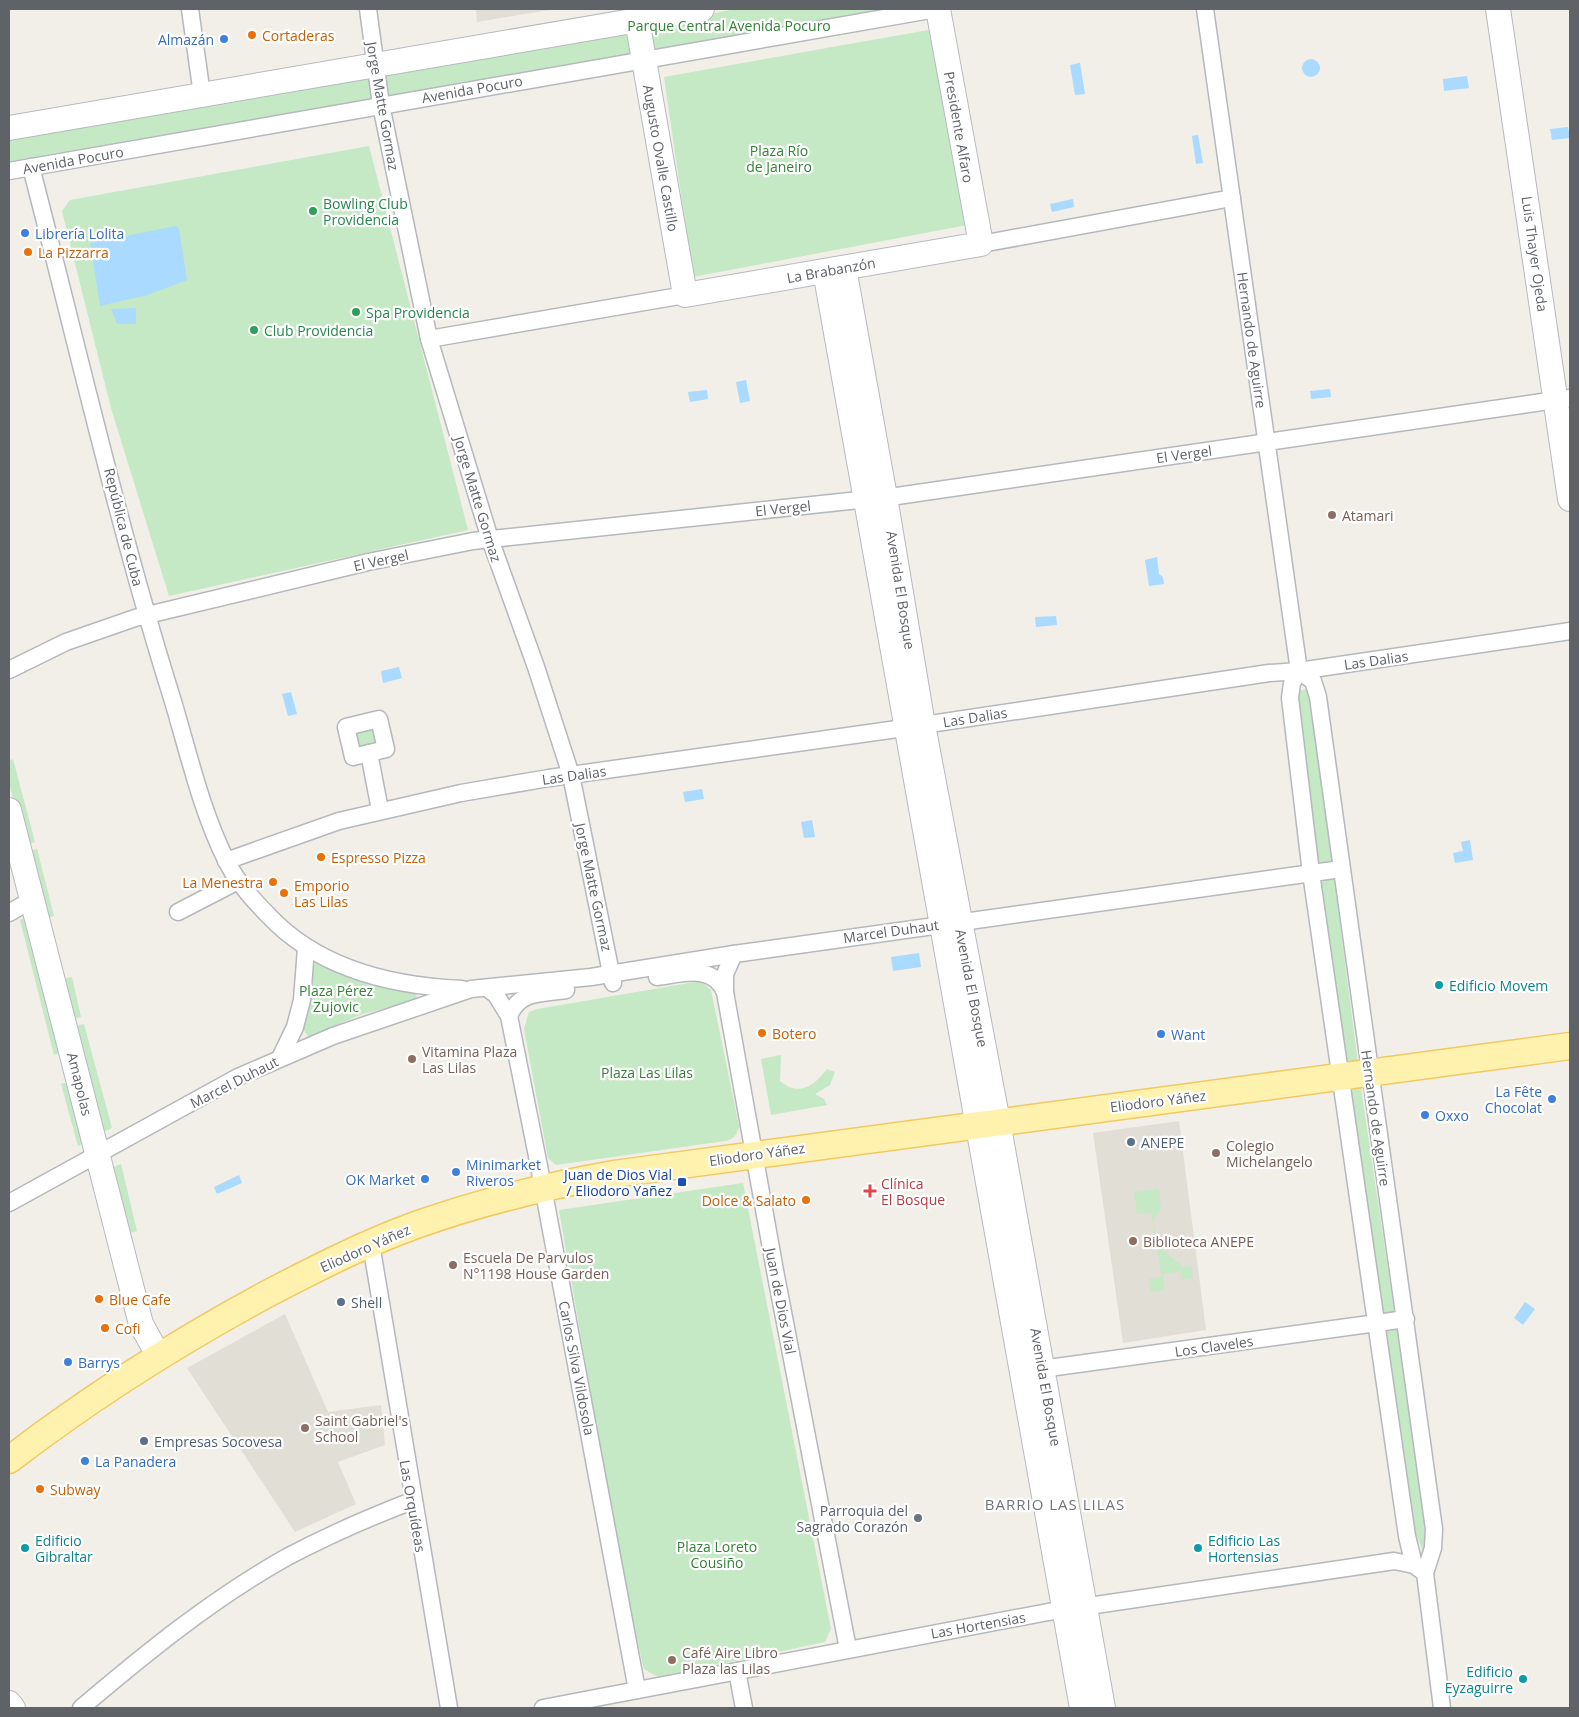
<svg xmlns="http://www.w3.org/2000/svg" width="1579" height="1717" font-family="'Open Sans',sans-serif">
  <rect width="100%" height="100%" fill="#f1efe8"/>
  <g fill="#e1ded6">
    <path d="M476,9h79l-78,13z"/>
    <path d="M1179,1121l27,209 -83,13 -30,-210z"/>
    <path d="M285,1314l43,98 53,-7 4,40 -47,17 18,42 -61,28 -108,-164z"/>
  </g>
  <g fill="#c5e8c5">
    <path d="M737,9h173l-901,155v-27z"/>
    <path d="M934,29l33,196 -274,52 -29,-200z"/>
    <path d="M369,146l99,384 -299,66 -58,-188 -49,-197 8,-11z"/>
    <path d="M1307,689l3,3 53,410 64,428 -3,24 -9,-23 -73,-486 -45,-346 2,-8z"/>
    <path d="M376,726l4,19 -23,5 -5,-19z"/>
    <path d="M13,759l22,83 -10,3 -16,-62v-22z"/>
    <path d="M37,849l17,67 -8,2 -18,-67z"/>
    <path d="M25,917l38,134 -9,4 -34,-135z"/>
    <path d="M317,962c31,17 62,24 96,30l4,4 -2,4 -55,15 -52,22 -5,-9 10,-39v-23z"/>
    <path d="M72,977l9,40 -9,2 -9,-40z"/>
    <path d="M701,981l10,9 28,136c-2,9 -5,13 -14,15l-169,24 -8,-7 -24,-129 5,-17 8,-3z"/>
    <path d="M84,1024l28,104 -11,5 -27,-107z"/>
    <path d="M781,1055l-1,26c19,16 34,5 47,-12l8,3 -5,13 -15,9 9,5 3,6 -56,10 -10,-56z"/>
    <path d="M71,1081l16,60 -9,5 -17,-62z"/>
    <path d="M121,1164l16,67 -11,3 -17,-65z"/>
    <path d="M743,1183l88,446 -6,13 -167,35 -14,-8 -22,-96 -63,-363z"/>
    <path d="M1159,1189l2,20 -8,11 5,26 25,21 8,-1 2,12 -11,2 -2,-9 -17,3 1,16 -13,2 -2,-13 13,-2 -11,-64 -16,1 2,-2 -3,-20z"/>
  </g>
  <g fill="#aadaff">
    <circle cx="1311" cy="68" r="9"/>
    <path d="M1080,63l5,31 -10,1 -5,-30z"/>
    <path d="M1467,76l2,12 -25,3 -1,-12z"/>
    <path d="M1568,127l2,11 -18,2 -2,-11z"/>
    <path d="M1198,135l5,28 -7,1 -4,-28z"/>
    <path d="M1073,199l1,8 -22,5 -2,-8z"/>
    <path d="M176,226l3,3 8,51 -40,15 -47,11 -10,-63z"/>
    <path d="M136,308v16h-19l-6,-15z"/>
    <path d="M746,380l4,21 -10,2 -4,-21z"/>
    <path d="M1330,389l1,8 -20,2 -1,-8z"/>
    <path d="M707,390l1,9 -18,3 -2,-10z"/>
    <path d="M1157,557l2,17 4,3 1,7 -15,2 -4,-26z"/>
    <path d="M1056,616l1,9 -21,2 -1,-10z"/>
    <path d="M399,667l3,11 -19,5 -2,-12z"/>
    <path d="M291,692l6,22 -9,2 -6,-22z"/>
    <path d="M702,789l2,10 -19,3 -2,-10z"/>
    <path d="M812,820l3,17 -11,1 -3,-16z"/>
    <path d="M1470,840l3,20 -18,3 -2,-10 10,-2 -2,-9z"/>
    <path d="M919,953l2,14 -28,4 -2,-14z"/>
    <path d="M239,1175l3,8 -25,11 -3,-7z"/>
    <path d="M1525,1302l10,7 -12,16 -9,-7z"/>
  </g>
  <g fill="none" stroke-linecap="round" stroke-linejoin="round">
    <g stroke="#b5b8bc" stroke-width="19">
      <g id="street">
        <path d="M190,9l12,86"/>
        <path d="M368,9l13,96 48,234 61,200 46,128 35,108 42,208"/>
        <path d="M1205,9l94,662 -7,12 -2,15 21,175 96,663 7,29 11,8"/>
        <path d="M31,167c46,177 86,356 141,531 16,53 29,112 54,162 10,21 27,40 43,56 50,53 122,70 193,73"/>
        <path d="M9,171l927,-162"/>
        <path d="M981,244l251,-46"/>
        <path d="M429,339l256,-44"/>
        <path d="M9,670l57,-28 69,-24 233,-56 105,-21 424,-45 673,-98"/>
        <path d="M1299,671l14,10 5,16 116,832 -1,19 -8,25 17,135"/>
        <path d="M379,719l7,30 -33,8 -7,-30z"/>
        <path d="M369,753l11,57"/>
        <path d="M226,861l113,-40 122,-28 88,-15 341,-48 379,-57 30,-2 271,-40"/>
        <path d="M178,912l60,-31"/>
        <path d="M9,913l24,-14"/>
        <path d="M734,954l-9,20v18l51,284 72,373"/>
        <path d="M657,977c25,-3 55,-14 68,15"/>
        <path d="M487,988l9,7 13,21 30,150 98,524"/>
        <path d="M509,1016c11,-26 32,-22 57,-26"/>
        <path d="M280,1058l15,-31 7,-27 4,-52"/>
        <path d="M9,1203l229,-126 95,-41 138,-47 120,-12 143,-23 607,-85"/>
        <path d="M371,1244l78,464"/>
        <path d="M1034,1370l372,-51"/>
        <path d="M737,1671l7,37"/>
        <path d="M81,1708c65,-55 131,-109 206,-151 40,-21 83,-40 125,-56"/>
        <path d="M543,1708l505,-96 346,-51 20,4"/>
      </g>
    </g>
    <g stroke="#b6babf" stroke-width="26">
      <g id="secondary">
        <path d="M1498,9l72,490"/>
        <path d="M637,20l48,275 296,-51 -43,-235"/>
        <path d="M9,128l693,-119"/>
        <path d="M844,268l41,229 38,228 75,397 105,586"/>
        <path d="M825,271l257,1437"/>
        <path d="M9,810l132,514 17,31"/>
        <path d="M9,1703l4,5"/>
      </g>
    </g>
    <g stroke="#f2c960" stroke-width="29">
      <path id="primary" d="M9,1460c82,-63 169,-118 260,-167 48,-25 97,-50 147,-68 65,-23 130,-39 198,-51l956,-128"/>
    </g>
    <use href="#street" stroke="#fff" stroke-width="16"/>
    <use href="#secondary" stroke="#fff" stroke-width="24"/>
    <use href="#primary" stroke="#fff2af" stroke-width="26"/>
  </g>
  <g fill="#e8710a" stroke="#fff" stroke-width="2">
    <circle cx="252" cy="35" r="5"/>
    <circle cx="28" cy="252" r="5"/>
    <circle cx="321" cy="857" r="5"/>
    <circle cx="273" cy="882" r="5"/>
    <circle cx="284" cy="893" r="5"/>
    <circle cx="762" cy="1033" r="5"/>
    <circle cx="806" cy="1200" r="5"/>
    <circle cx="99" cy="1299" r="5"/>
    <circle cx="105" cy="1328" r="5"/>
    <circle cx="40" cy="1489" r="5"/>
  </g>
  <g fill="#3f7fe0" stroke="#fff" stroke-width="2">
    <circle cx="224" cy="39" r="5"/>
    <circle cx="25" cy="233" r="5"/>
    <circle cx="1161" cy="1034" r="5"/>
    <circle cx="1552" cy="1099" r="5"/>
    <circle cx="1425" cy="1115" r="5"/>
    <circle cx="456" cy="1172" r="5"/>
    <circle cx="425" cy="1179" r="5"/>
    <circle cx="68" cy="1362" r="5"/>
    <circle cx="85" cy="1461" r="5"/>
  </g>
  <g fill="#2e9e5b" stroke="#fff" stroke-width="2">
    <circle cx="313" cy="211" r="5"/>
    <circle cx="356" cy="312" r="5"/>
    <circle cx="254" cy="330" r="5"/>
  </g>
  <g fill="#8d6e63" stroke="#fff" stroke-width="2">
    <circle cx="1332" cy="515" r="5"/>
    <circle cx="412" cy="1059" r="5"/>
    <circle cx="1216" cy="1153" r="5"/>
    <circle cx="1133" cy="1241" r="5"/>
    <circle cx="453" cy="1265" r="5"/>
    <circle cx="305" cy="1428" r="5"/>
    <circle cx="672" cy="1660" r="5"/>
  </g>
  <g fill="#0f9aa8" stroke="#fff" stroke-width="2">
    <circle cx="1439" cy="985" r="5"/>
    <circle cx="25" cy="1548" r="5"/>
    <circle cx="1198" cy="1548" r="5"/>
    <circle cx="1523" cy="1679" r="5"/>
  </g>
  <g fill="#5c6f8a" stroke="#fff" stroke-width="2">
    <circle cx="1131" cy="1142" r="5"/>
    <circle cx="341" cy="1302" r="5"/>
    <circle cx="144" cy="1441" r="5"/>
  </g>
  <rect fill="#1a4fb4" stroke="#fff" stroke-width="2" x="677" y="1177" width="10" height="10" rx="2.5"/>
  <path fill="#e0444e" stroke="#fff" stroke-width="2" d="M867.5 1183.5h5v5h5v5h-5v5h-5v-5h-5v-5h5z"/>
  <circle fill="#6b7280" stroke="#fff" stroke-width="2" cx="918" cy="1518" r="5"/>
  <g text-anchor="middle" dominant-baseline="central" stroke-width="4.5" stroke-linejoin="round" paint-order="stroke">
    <g font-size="14" fill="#348238" stroke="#fff">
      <text x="729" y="25">Parque Central Avenida Pocuro</text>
      <text x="779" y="150">Plaza Río<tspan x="779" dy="16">de Janeiro</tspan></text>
      <text x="336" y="990">Plaza Pérez<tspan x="336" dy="16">Zujovic</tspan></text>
      <text x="647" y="1072">Plaza Las Lilas</text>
      <text x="717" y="1546">Plaza Loreto<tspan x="717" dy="16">Cousiño</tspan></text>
    </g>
    <g font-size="14" fill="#c56008" stroke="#fff" text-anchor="start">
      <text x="262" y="35">Cortaderas</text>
      <text x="38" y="252">La Pizzarra</text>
      <text x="331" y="857">Espresso Pizza</text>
      <text x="263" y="882" text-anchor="end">La Menestra</text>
      <text x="294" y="885">Emporio<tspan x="294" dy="16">Las Lilas</tspan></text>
      <text x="772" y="1033">Botero</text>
      <text x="796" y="1200" text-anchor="end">Dolce &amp; Salato</text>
      <text x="109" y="1299">Blue Cafe</text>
      <text x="115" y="1328">Cofi</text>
      <text x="50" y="1489">Subway</text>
    </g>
    <g font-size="14" fill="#366cbe" stroke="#fff" text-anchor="start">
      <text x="214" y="39" text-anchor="end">Almazán</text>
      <text x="35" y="233">Librería Lolita</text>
      <text x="1171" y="1034">Want</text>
      <text x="1542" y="1091" text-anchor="end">La Fête<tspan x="1542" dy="16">Chocolat</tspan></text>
      <text x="1435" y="1115">Oxxo</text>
      <text x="466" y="1164">Minimarket<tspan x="466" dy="16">Riveros</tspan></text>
      <text x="415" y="1179" text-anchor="end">OK Market</text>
      <text x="78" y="1362">Barrys</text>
      <text x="95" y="1461">La Panadera</text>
    </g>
    <g font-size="14" fill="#5f6368" stroke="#fff">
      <text transform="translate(472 89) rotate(-10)">Avenida Pocuro</text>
      <text transform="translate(383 106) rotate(80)">Jorge Matte Gormaz</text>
      <text transform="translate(959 127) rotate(80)">Presidente Alfaro</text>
      <text transform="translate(661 158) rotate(80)">Augusto Ovalle Castillo</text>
      <text transform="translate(73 160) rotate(-10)">Avenida Pocuro</text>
      <text transform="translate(1535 254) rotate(82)">Luis Thayer Ojeda</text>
      <text transform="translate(831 270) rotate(-10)">La Brabanzón</text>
      <text transform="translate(1252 340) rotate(82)">Hernando de Aguirre</text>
      <text transform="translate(1184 454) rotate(-8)">El Vergel</text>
      <text transform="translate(478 499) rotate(73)">Jorge Matte Gormaz</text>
      <text transform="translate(783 508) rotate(-6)">El Vergel</text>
      <text transform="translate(124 527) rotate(76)">República de Cuba</text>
      <text transform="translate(381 560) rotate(-12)">El Vergel</text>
      <text transform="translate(901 590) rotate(81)">Avenida El Bosque</text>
      <text transform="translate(1376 660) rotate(-8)">Las Dalias</text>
      <text transform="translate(975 717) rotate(-9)">Las Dalias</text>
      <text transform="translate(574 775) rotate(-8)">Las Dalias</text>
      <text transform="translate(594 887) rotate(78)">Jorge Matte Gormaz</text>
      <text transform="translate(891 931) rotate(-8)">Marcel Duhaut</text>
      <text transform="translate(972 988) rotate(79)">Avenida El Bosque</text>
      <text transform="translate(234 1082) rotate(-27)">Marcel Duhaut</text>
      <text transform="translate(80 1084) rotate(76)">Amapolas</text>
      <text transform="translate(1158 1101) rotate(-7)">Eliodoro Yáñez</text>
      <text transform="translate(1376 1118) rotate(82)">Hernando de Aguirre</text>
      <text transform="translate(757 1154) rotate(-8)">Eliodoro Yáñez</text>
      <text transform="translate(365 1248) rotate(-24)">Eliodoro Yáñez</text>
      <text transform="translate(781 1301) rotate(79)">Juan de Dios Vial</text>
      <text transform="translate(1214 1346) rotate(-8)">Los Claveles</text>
      <text transform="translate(577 1368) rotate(79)">Carlos Silva Vildosola</text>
      <text transform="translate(1046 1387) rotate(80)">Avenida El Bosque</text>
      <text transform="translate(413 1506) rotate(80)">Las Orquídeas</text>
      <text transform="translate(978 1625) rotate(-10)">Las Hortensias</text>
    </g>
    <g font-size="14" fill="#27864d" stroke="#fff" text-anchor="start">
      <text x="323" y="203">Bowling Club<tspan x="323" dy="16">Providencia</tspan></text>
      <text x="366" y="312">Spa Providencia</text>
      <text x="264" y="330">Club Providencia</text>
    </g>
    <g font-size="14" fill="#785e54" stroke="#fff" text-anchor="start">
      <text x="1342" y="515">Atamari</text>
      <text x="422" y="1051">Vitamina Plaza<tspan x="422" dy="16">Las Lilas</tspan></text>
      <text x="1226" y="1145">Colegio<tspan x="1226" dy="16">Michelangelo</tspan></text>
      <text x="1143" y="1241">Biblioteca ANEPE</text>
      <text x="463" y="1257">Escuela De Parvulos<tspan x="463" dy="16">N°1198 House Garden</tspan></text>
      <text x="315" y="1420">Saint Gabriel's<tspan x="315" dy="16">School</tspan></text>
      <text x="682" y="1652">Café Aire Libro<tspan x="682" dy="16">Plaza las Lilas</tspan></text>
    </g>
    <g font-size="14" fill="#0d838f" stroke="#fff" text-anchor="start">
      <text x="1449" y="985">Edificio Movem</text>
      <text x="35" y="1540">Edificio<tspan x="35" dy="16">Gibraltar</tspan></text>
      <text x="1208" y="1540">Edificio Las<tspan x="1208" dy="16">Hortensias</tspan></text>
      <text x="1513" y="1671" text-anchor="end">Edificio<tspan x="1513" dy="16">Eyzaguirre</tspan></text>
    </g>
    <g font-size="14" fill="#4e5e75" stroke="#fff" text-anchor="start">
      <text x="1141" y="1142">ANEPE</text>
      <text x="351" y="1302">Shell</text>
      <text x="154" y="1441">Empresas Socovesa</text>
    </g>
    <g font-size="14" fill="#164399" stroke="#fff" text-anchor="end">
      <text x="672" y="1174">Juan de Dios Vial<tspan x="672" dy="16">/ Eliodoro Yañez</tspan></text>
    </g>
    <g font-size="14" fill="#be3a42" stroke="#fff" text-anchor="start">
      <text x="881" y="1183">Clínica<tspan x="881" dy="16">El Bosque</tspan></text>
    </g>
    <g font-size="14" fill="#5b616d" stroke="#fff" text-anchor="end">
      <text x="908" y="1510">Parroquia del<tspan x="908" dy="16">Sagrado Corazón</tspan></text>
    </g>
    <g font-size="15" letter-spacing="1" fill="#70757a" stroke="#fff">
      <text x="1055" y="1504">BARRIO LAS LILAS</text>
    </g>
  </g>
  <rect width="1579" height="1717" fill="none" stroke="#5f6368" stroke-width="20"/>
</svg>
